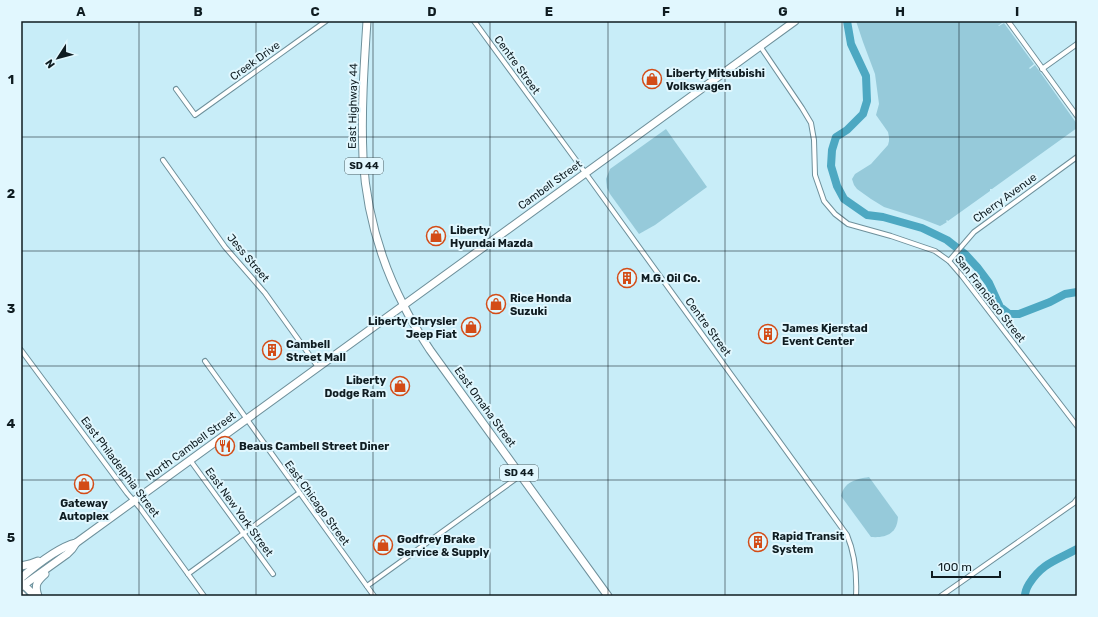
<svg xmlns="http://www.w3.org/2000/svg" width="1098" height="617" font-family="Rubik,sans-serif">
  <rect width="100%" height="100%" fill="#c8edf8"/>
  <g fill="#96cada">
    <path d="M856,21h147v1l-5,4h1l5,-3 30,41 -5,4 1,1 5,-4 42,59v4l-85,61h-2v2l-42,30 -1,-1 -1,1 1,1 -5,3 -2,1 -18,-7 -38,-12 -13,-8 -14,-10 -3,-4 -2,-6 3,-5 16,-10 17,-19 1,-4v-4l-1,-5 -12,-17 3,-11 -4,-30 -12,-32z"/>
    <path d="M666,129l41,58 -52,38 -16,9 -29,-40 -3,-6 -1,-9 4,-10z"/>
    <path d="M869,477l29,40c-1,17 -12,21 -27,20l-30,-41c3,-14 15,-17 28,-19z"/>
  </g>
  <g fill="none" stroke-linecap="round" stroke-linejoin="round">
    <g stroke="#4da8c2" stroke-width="8">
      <path d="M847,21l4,23 15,32 1,25 -4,13 -16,16 -11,7 -4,13 -1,16 6,20 7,13 23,16 16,2 39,11 25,12 19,15 11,12 12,16 11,24 9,7h10l31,-12 15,-8 12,-2"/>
      <path d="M1025,596c0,-5 1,-7 4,-12 13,-21 28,-24 48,-35"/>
    </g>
    <g stroke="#6e909b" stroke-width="6">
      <g id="minor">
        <path d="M474,21l118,161 255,353c8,19 10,40 9,61"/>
        <path d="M1008,21l69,95"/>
        <path d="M760,46l42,62 9,15 3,17 1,35 9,26 11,13 13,10 43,12 44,15 14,10 13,15 115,150"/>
        <path d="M1042,69l35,-25"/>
        <path d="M176,89l19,26 131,-94"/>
        <path d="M163,160l62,87 40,46 53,74"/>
        <path d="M949,261l25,-29 103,-75"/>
        <path d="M21,350l106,143 13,15 64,88"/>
        <path d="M205,361l169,235"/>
        <path d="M190,460l83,114"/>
        <path d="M188,574l111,-81"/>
        <path d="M367,586l154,-111"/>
        <path d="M941,596l133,-93 3,-4"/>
      </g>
    </g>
    <g stroke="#6e909b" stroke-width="9">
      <g id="primary">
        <path d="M367,21c-3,45 -6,91 -4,136 3,51 17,103 41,149 7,15 17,30 26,44l178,246"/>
        <path d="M21,566l9,-2 8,-3"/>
        <path d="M21,578c14,-12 38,-31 55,-35l719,-522"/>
        <path d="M21,582l14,14"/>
        <path d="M21,587l46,-33 5,-5 4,-6"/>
        <path d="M21,594l2,2"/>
        <path d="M38,596c-4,-11 -1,-15 7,-22"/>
      </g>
    </g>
    <use href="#minor" stroke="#fff" stroke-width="4"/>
    <use href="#primary" stroke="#fff" stroke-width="7"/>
  </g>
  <path fill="none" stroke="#0f1c21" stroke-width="1" stroke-opacity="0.55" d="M139,21v575M256,21v575M373,21v575M490,21v575M608,21v575M725,21v575M842,21v575M959,21v575M21,137h1056M21,251h1056M21,366h1056M21,480h1056"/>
  <defs>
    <g id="shop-ring" transform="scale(1)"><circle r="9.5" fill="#e1f7fe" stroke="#d34c17" stroke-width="1.5"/><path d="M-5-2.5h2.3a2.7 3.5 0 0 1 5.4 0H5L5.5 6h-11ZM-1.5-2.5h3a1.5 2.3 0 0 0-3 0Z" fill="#d34c17"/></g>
    <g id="building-ring" transform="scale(1)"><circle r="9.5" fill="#e1f7fe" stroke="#d34c17" stroke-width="1.5"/><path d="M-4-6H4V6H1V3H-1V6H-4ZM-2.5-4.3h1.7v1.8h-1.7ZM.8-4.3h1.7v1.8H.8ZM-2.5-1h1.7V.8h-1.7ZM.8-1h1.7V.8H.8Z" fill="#d34c17"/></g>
    <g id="restaurant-ring" transform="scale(1)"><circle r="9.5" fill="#e1f7fe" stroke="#d34c17" stroke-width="1.5"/><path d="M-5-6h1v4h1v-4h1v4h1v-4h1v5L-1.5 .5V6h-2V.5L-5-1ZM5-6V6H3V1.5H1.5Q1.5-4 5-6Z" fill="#d34c17"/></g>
  </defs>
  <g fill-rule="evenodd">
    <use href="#shop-ring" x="652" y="79"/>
    <use href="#shop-ring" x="436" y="236"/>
    <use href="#building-ring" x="627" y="278"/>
    <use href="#shop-ring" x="496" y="304"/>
    <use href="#shop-ring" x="471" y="327"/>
    <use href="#building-ring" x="768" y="334"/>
    <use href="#building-ring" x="272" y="350"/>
    <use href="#shop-ring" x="400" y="386"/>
    <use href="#restaurant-ring" x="225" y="446"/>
    <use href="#shop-ring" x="84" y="484"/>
    <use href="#building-ring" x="758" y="542"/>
    <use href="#shop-ring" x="383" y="545"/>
  </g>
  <g text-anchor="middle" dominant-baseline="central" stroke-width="4" stroke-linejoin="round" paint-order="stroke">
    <g fill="#e1f7fe" stroke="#4e5e63" stroke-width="1">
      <rect x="345" y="158" width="38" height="16" rx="3"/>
      <rect x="500" y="465" width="38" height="16" rx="3"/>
    </g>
    <g font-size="10" font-weight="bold" fill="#0f1c21">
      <text x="364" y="166">SD 44</text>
      <text x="519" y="473">SD 44</text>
    </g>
    <g font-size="11" fill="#0f1c21" stroke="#e1f7fe">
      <text transform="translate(255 61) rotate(-36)">Creek Drive</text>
      <text transform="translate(517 65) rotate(54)">Centre Street</text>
      <text transform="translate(353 106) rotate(-89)">East Highway 44</text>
      <text transform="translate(550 185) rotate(-36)">Cambell Street</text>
      <text transform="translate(1005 198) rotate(-36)">Cherry Avenue</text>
      <text transform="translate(248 258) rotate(50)">Jess Street</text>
      <text transform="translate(990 299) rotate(52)">San Francisco Street</text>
      <text transform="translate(708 327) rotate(54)">Centre Street</text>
      <text transform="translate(485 407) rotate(54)">East Omaha Street</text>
      <text transform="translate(191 446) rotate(-36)">North Cambell Street</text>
      <text transform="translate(120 467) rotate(53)">East Philadelphia Street</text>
      <text transform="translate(317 503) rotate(54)">East Chicago Street</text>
      <text transform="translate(239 512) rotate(54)">East New York Street</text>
    </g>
    <g font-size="11" font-weight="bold" fill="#0f1c21" stroke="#e1f7fe" text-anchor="start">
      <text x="666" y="73">Liberty Mitsubishi<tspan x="666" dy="13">Volkswagen</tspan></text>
      <text x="450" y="230">Liberty<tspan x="450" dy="13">Hyundai Mazda</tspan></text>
      <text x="641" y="278">M.G. Oil Co.</text>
      <text x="510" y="298">Rice Honda<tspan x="510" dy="13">Suzuki</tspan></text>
      <text x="457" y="321" text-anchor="end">Liberty Chrysler<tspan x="457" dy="13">Jeep Fiat</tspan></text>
      <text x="782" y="328">James Kjerstad<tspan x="782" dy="13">Event Center</tspan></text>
      <text x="286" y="344">Cambell<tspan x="286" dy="13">Street Mall</tspan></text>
      <text x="386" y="380" text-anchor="end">Liberty<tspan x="386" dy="13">Dodge Ram</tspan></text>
      <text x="239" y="446">Beaus Cambell Street Diner</text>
      <text x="84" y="503" text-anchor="middle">Gateway<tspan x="84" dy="13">Autoplex</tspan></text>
      <text x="772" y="536">Rapid Transit<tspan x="772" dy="13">System</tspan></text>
      <text x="397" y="539">Godfrey Brake<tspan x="397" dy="13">Service &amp; Supply</tspan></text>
    </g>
  </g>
  <rect width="1098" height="617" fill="none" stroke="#e1f7fe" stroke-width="44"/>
  <g transform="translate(58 58) rotate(234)" stroke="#e1f7fe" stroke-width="3" paint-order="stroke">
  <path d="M0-3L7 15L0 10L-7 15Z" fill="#0f1c21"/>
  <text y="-6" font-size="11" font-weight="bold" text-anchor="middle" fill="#0f1c21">N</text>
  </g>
  <path d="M932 571v6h68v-6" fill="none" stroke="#0f1c21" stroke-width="2"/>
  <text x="938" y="571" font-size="12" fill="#0f1c21" stroke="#e1f7fe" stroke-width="3" paint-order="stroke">100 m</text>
  <rect x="22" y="22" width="1054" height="573" fill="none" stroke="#0f1c21" stroke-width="1.5"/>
  <g font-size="13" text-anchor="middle" font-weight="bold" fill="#0f1c21">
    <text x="81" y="16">A</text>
    <text x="198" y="16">B</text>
    <text x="315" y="16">C</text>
    <text x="432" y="16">D</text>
    <text x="549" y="16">E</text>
    <text x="666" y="16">F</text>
    <text x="783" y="16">G</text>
    <text x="900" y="16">H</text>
    <text x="1017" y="16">I</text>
    <text x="11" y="84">1</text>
    <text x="11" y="198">2</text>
    <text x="11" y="313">3</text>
    <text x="11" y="428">4</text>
    <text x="11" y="542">5</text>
  </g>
</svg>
